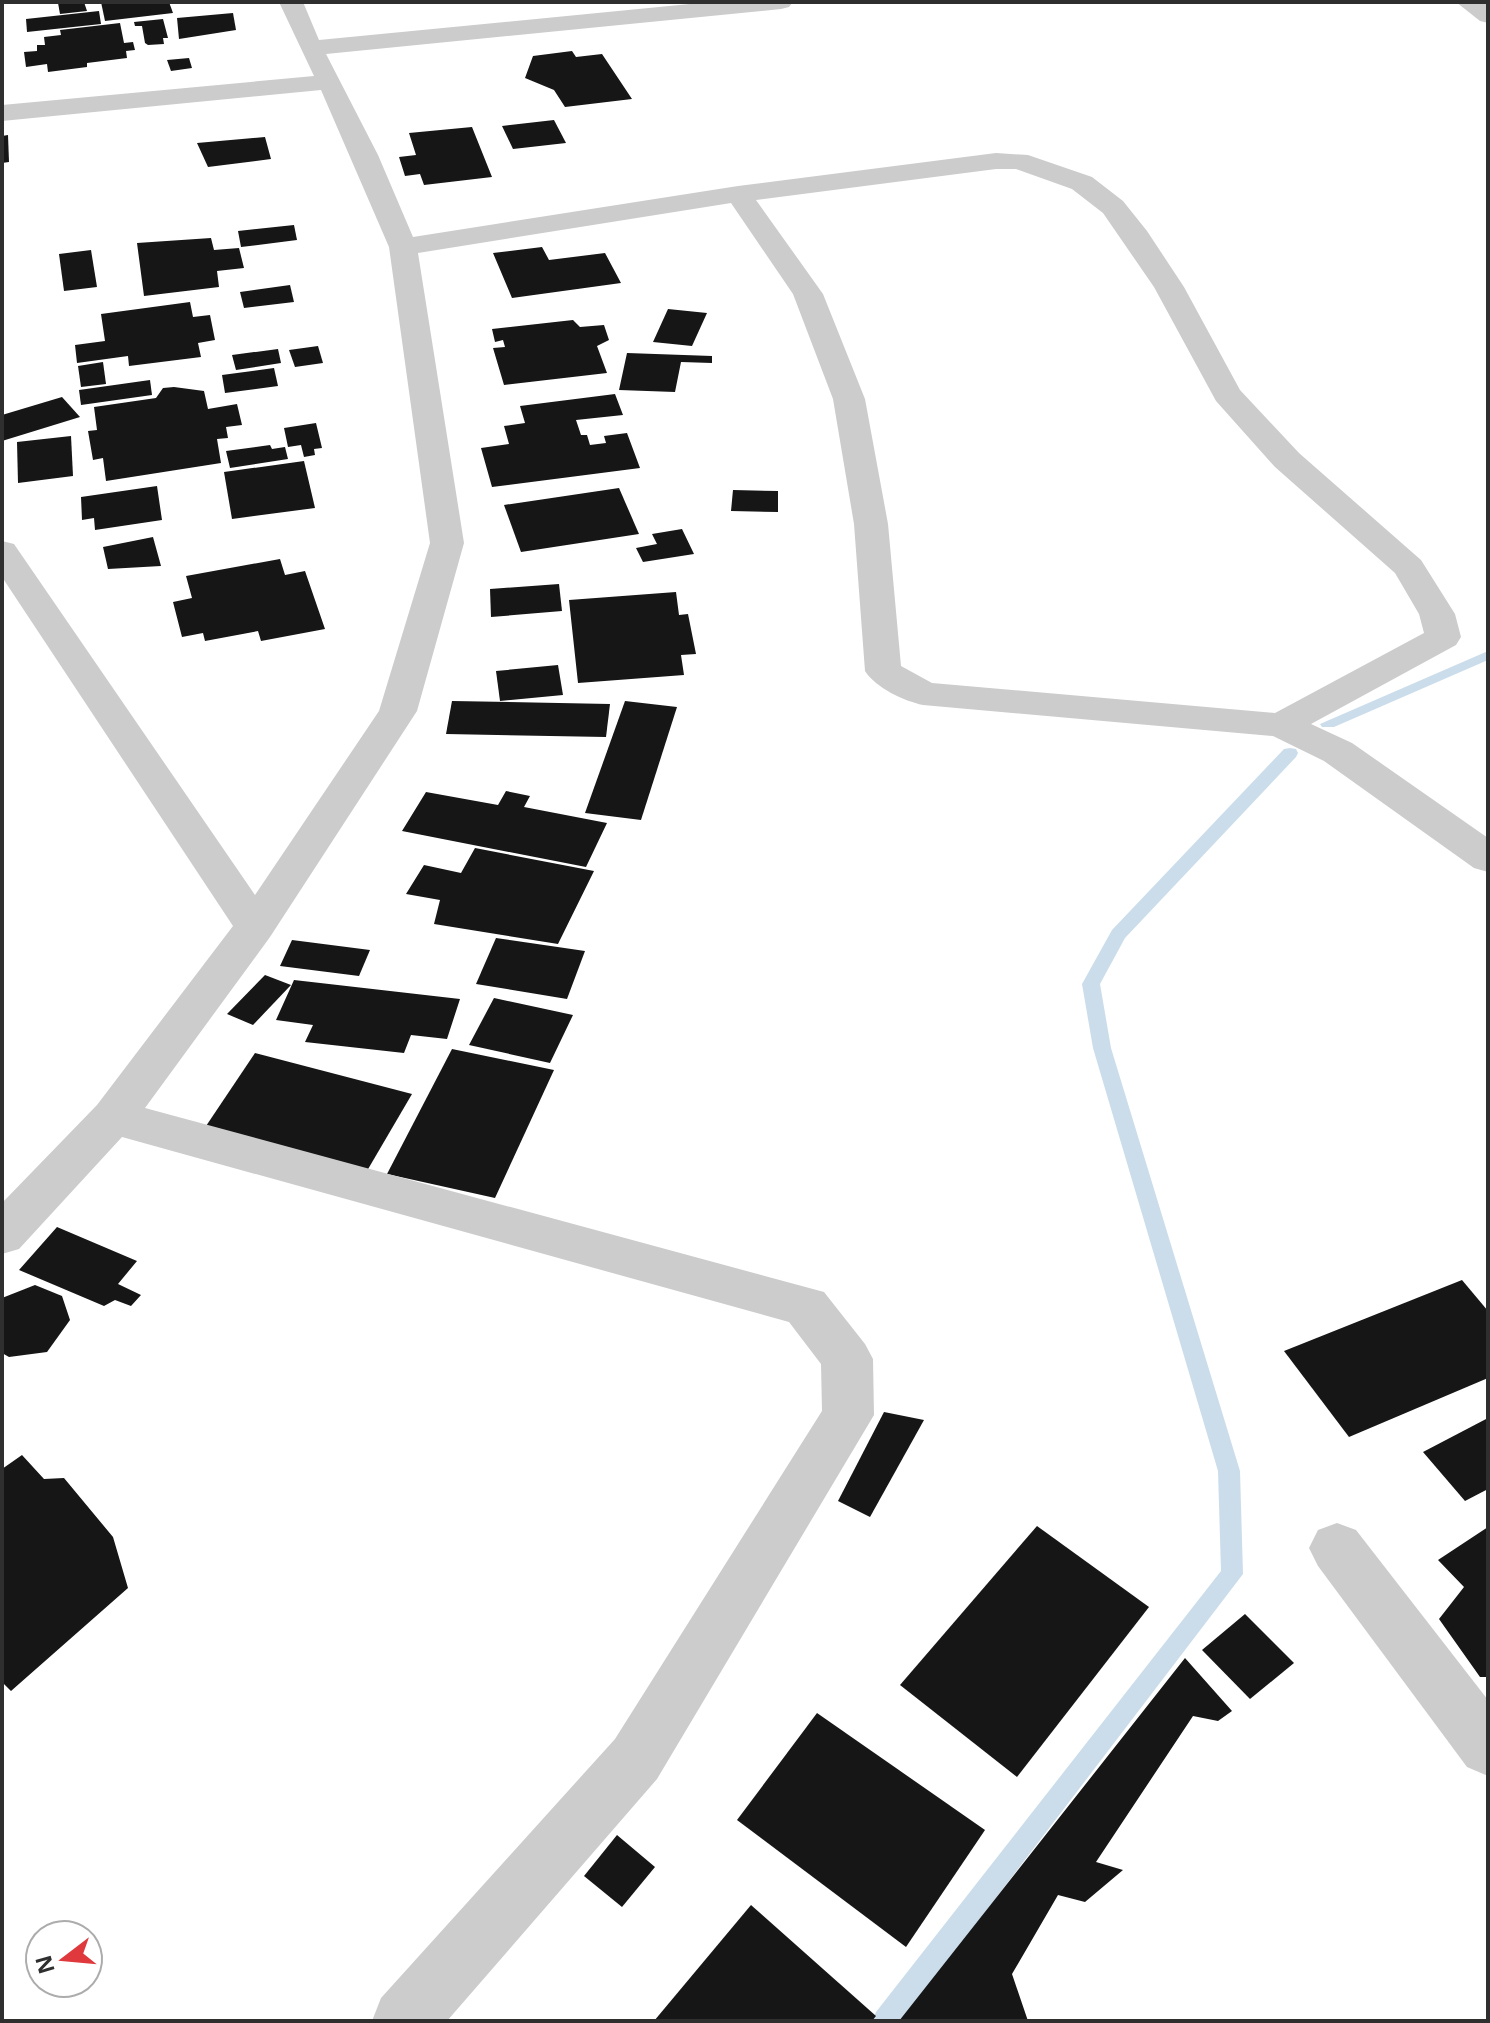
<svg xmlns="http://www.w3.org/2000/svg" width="1490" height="2023" font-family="'Open Sans',sans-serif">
  <rect width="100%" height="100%" fill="#fff"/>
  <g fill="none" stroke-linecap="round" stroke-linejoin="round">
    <g fill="#cbddeb" fill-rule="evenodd">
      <path d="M1488,651v9l-154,67h-12l-2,-3z"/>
      <path d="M1290,748l6,1 2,4 -2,4 -171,181 -25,46 11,64 129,423 3,103 -341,447h-30l4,-9 345,-441 -3,-100 -125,-423 -11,-64 30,-54 172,-181z"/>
    </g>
  </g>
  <g fill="#161616">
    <path d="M84,2l3,9 -27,3 -2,-11z"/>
    <path d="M101,2h68l4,11 -68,8z"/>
    <path d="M99,11l2,13 -74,8 -1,-13z"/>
    <path d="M233,13l3,17 -57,9 -2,-21z"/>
    <path d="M163,19l5,19h-5l1,6 -16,1 -3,-2 -3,-17h-7l-1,-4z"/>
    <path d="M120,23l4,20 9,-1 2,8 -9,1 1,7 -40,5v4l-39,5 -1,-8 -21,3 -2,-15 13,-1v-6h8l-1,-8 17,-2 -1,-5z"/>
    <path d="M572,51l4,6 26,-3 30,45 -67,8 -11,-17 -29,-12 8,-22z"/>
    <path d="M189,58l3,10 -21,3 -4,-11z"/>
    <path d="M554,120l12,23 -53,6 -11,-23z"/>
    <path d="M472,127l20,50 -68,8 -4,-11 -15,2 -6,-19 17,-2 -7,-22z"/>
    <path d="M8,135l1,27 -7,1v-27z"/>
    <path d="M265,137l6,22 -63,8 -11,-24z"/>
    <path d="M294,225l3,15 -56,7 -3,-16z"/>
    <path d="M211,238l3,12 25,-2 5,20 -27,3 2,16 -75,9 -7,-53z"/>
    <path d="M542,247l7,13 56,-7 16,30 -109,15 -19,-45z"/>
    <path d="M91,250l6,37 -33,4 -5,-37z"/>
    <path d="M290,285l4,17 -50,6 -4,-16z"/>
    <path d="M190,302l3,15 17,-2 5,25 -17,3 3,14 -72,9 -1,-10 -51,7 -2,-18 30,-4 -4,-27z"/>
    <path d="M668,309l39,4 -15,33 -39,-4z"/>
    <path d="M573,320l7,7 24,-2 5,15 -12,6 10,27 -103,12 -11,-37 12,-1 -2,-7 -8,2 -3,-13z"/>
    <path d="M318,346l5,17 -28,4 -6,-17z"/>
    <path d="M278,349l3,14 -45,7 -4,-15z"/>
    <path d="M627,353l85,3v7l-31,-1 -6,30 -56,-2z"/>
    <path d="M103,362l3,22 -25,3 -3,-21z"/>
    <path d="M274,368l4,18 -53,7 -3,-18z"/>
    <path d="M150,380l2,15 -71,10 -2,-15z"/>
    <path d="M174,387l30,4 4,18 29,-5 5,21 -16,2 2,11 -11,1 4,24 -115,18 -3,-23 -10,2 -5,-29 9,-1 -3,-23 62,-9 7,-10z"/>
    <path d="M615,394l8,21 -47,5 5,15h6l3,10 16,-2 -2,-7 23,-3 13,35 -148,19 -11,-39 28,-4 -5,-18 21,-3 -5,-17z"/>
    <path d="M62,397l18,20 -78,24v-26z"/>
    <path d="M316,423l6,25 -8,1 1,6 -11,2 -3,-12 -13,2 -4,-19z"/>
    <path d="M71,436l2,40 -55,7 -1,-41z"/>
    <path d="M270,445l2,4 13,-2 3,12 -58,9 -4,-17z"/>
    <path d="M304,461l11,47 -83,11 -8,-47z"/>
    <path d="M157,486l5,34 -67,10 -1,-12 -12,2 -1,-23z"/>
    <path d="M619,488l20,46 -118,18 -17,-47z"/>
    <path d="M733,490l45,1v21l-47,-1z"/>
    <path d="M682,529l12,25 -51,8 -7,-14 21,-4 -5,-10z"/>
    <path d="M153,537l8,29 -53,3 -5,-22z"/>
    <path d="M280,559l5,16 20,-4 20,58 -64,12 -3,-10 -53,10 -2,-8 -21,4 -9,-35 19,-4 -6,-22z"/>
    <path d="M559,584l3,27 -71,6 -1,-28z"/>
    <path d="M676,592l3,23 9,-1 8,40 -15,1 3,20 -106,8 -9,-83z"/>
    <path d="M558,665l5,30 -63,6 -4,-30z"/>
    <path d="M452,701l158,3 -4,33 -160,-3z"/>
    <path d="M625,701l52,6 -36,113 -56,-7z"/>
    <path d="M506,791l24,5 -6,11 83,16 -21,44 -184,-36 24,-39 72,13z"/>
    <path d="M475,848l119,23 -36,73 -124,-20 6,-24 -34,-6 18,-29 37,8z"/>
    <path d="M496,938l89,13 -18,48 -91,-15z"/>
    <path d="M292,940l78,10 -11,26 -79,-10z"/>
    <path d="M265,975l26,10 -38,40 -26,-11z"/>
    <path d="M294,980l166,19 -13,40 -36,-4 -7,18 -99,-11 8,-17 -37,-5z"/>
    <path d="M494,998l79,17 -23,48 -81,-18z"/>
    <path d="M452,1049l102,21 -59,128 -108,-24z"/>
    <path d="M255,1053l157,41 -48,82 -162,-44z"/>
    <path d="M57,1227l80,34 -19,23 23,11 -10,11 -16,-6 -11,6 -85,-36z"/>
    <path d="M1462,1280l26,31v67l-139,59 -65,-86z"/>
    <path d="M35,1285l27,11 8,24 -23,32 -38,5 -7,-4v-55z"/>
    <path d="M884,1412l40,8 -54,97 -32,-16z"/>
    <path d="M1488,1418v71l-23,12 -42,-49z"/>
    <path d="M22,1455l22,24 20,-1 49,59 15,51 -117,103 -9,-9v-213z"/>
    <path d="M1037,1526l112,81 -132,170 -117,-92z"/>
    <path d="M1488,1527v150h-8l-41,-58 25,-32 -26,-27z"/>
    <path d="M1245,1614l49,49 -44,36 -48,-49z"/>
    <path d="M1185,1658l47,53 -14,10 -25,-5 -97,146 27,8 -38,32 -27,-7 -46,79 16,47h-129z"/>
    <path d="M817,1713l168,117 -79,117 -169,-127z"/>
    <path d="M617,1835l38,32 -33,40 -38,-31z"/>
    <path d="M751,1905l125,111 -4,5h-218z"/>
  </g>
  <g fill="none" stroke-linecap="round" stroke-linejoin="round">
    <g fill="#ccc" fill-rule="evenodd">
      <path d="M279,2h24l16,38 391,-38h83l-4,5 -8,2 -455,45 52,101 35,82 325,-51 258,-33 32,2 64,22 31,24 24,30 37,56 56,103 59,63 122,107 34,54 6,23 -5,8 -145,79 41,19 136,95v34l-14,-4 -150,-107 -51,-25 -350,-31c-19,-4 -47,-17 -58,-34l-11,-147 -21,-125 -40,-105 -62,-91 -313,50 46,290 -47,168 -147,226 -125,171 679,184 41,52 8,15 1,56 -217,364 -210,242h-75l9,-23 234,-259 207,-328 -1,-47 -32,-42 -667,-185 -103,112 -17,5v-51l95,-98 136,-179 -231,-349v-36l12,3 241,351 124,-184 51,-168 -41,-296 -68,-157 -319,31v-16l312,-29zM996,169h20l56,20 31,24 51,74 62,114 59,66 120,106 24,41 5,19 -149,80 -343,-30 -31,-17 -13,-142 -23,-125 -42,-105 -67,-94z"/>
      <path d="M1456,2h27l5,3v18l-8,-2z"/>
      <path d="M1337,1523l19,7 132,170v76l-21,-9 -149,-201 -9,-18 9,-18z"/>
    </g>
  </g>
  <rect width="1490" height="2023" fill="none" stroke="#2f2f2f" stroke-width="8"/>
  <g transform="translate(64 1959) rotate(254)"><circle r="38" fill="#ffffff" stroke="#acacac" stroke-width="2"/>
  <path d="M0-6L14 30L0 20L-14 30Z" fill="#df393d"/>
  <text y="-12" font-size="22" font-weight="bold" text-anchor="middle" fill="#2f2f2f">N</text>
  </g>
</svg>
